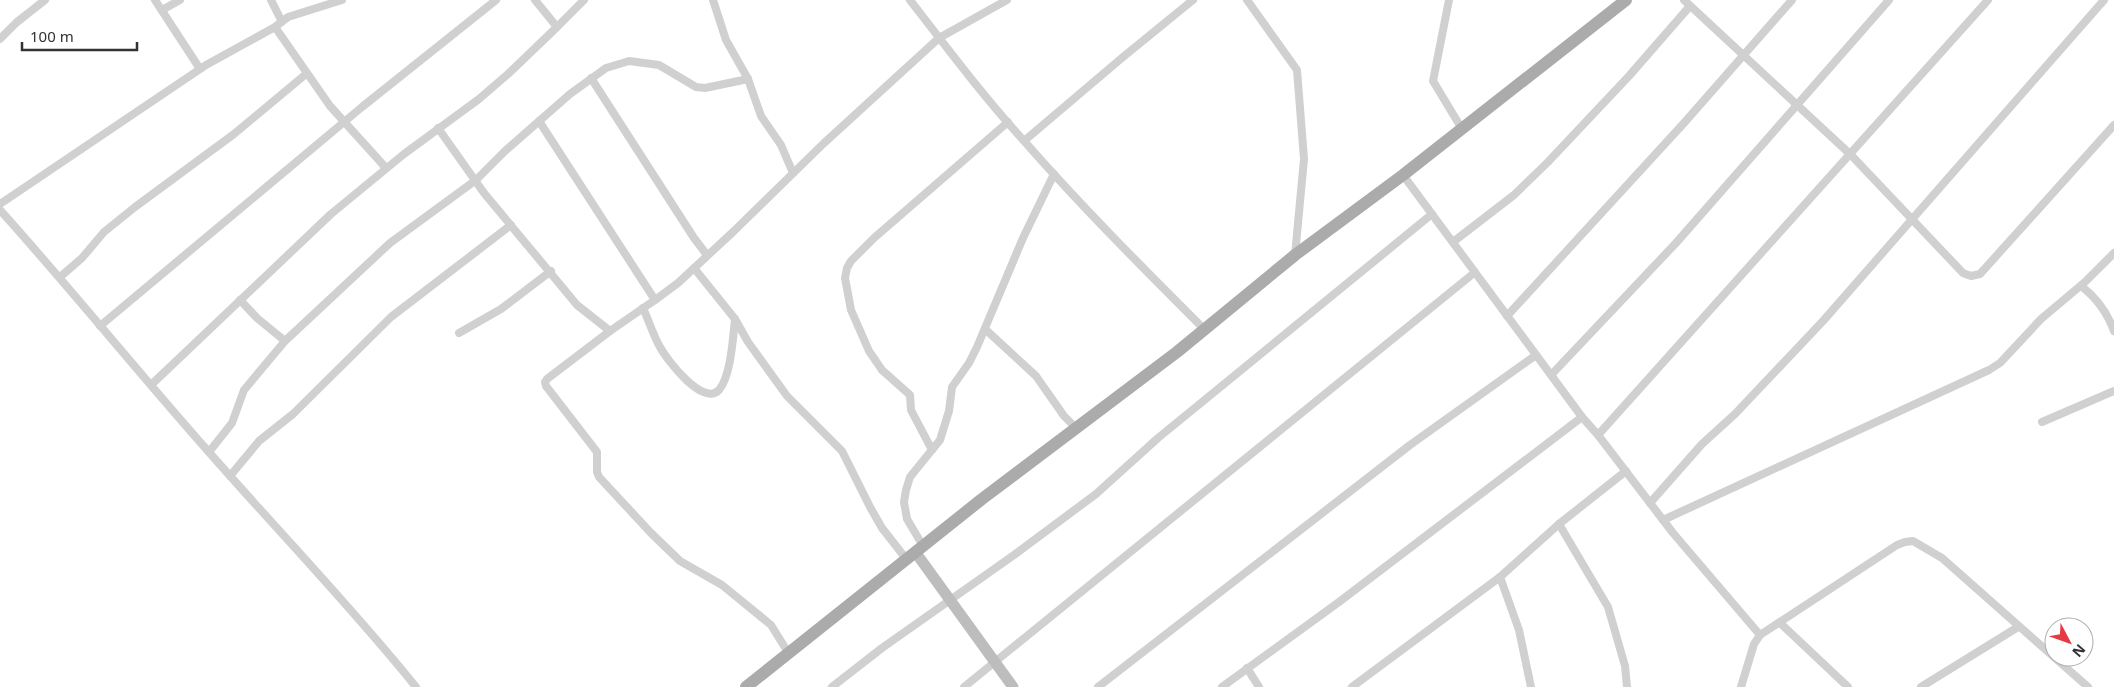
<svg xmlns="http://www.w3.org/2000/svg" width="2114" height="687" font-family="'Noto Sans',sans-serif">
  <rect width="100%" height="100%" fill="#fff"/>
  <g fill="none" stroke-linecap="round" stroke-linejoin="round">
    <g stroke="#d0d0d0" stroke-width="8">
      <path d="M155,0l45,69"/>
      <path d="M271,0l10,20"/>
      <path d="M713,0l13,40 22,39 13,37 20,29 12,28"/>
      <path d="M910,0c37,48 74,97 115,142 57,65 118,126 179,187"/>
      <path d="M1247,0l50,70 7,89 -9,96"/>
      <path d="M1449,0l-16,81 29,48"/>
      <path d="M1684,0l167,155 112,118 8,3 9,-2 134,-149"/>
      <path d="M162,10l18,-10"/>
      <path d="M275,27l55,79 56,62"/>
      <path d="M557,27l27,-27"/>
      <path d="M0,39l17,-17 28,-22"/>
      <path d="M591,78l103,160 13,17"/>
      <path d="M438,128l46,65 93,112 33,26 45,-31 -116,-179"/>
      <path d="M1024,141l99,-84 70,-57"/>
      <path d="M1403,175l179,242 16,18 75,98 87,102 -6,9 -13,43"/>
      <path d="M0,204l206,-139 69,-38 13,-10 54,-17"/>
      <path d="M0,210c71,79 138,162 208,241 69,79 142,154 208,236"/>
      <path d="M1453,242l61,-47 33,-32 82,-87 61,-70"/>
      <path d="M60,277l22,-19 22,-26 31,-25 99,-73 72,-60"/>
      <path d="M2081,286c16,12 26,26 33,45"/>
      <path d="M240,300l17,18 28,23"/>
      <path d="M655,300l23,-17 56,-52 89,-87 116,-106 68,-38"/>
      <path d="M643,308c6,13 10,27 17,39 7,13 43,60 59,43 12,-14 14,-53 16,-71l-41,-51"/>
      <path d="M1507,316l177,-193 108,-123"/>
      <path d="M735,319l13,23 39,54 55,55 28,56 12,21 25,32"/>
      <path d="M100,326l262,-219 134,-107"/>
      <path d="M985,329l51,47 28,40 12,12"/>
      <path d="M610,331l-63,48 -2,3 1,4 51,66v20l2,5 52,56 29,28 42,24 49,40 18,29"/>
      <path d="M459,333l42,-24 50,-38"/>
      <path d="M1552,374l124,-131 213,-243"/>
      <path d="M151,385l180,-171 73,-60 75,-55 29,-25 49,-47 -22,-27"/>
      <path d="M2042,422l72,-31"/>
      <path d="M1598,435l390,-435"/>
      <path d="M932,450l-21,-40 -1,-15 -28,-25 -13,-19 -18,-41 -6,-32 2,-10 4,-7 23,-23 134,-116"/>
      <path d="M209,452l23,-29 12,-33 41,-49 105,-98 86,-63 29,-29 65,-57 36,-26 23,-7 30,4 37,22 9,1 43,-9"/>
      <path d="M1626,471l-67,53 49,83 17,59 2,21"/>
      <path d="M230,476l29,-35 34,-27 98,-97 120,-92"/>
      <path d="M1650,503l52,-59 33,-30 88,-93 281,-321"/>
      <path d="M1663,520l326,-150 11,-7 41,-44 44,-37 29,-29"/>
      <path d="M923,546l-16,-27 -3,-17 2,-12 4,-13 30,-37 9,-29 3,-24 17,-24 8,-16 46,-109 31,-64"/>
      <path d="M1500,577l19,53 12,57"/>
      <path d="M1780,623l68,64"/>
      <path d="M1760,635l137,-90 8,-3 8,-1 29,17 112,99"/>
      <path d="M2054,657l34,30"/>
      <path d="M1247,668l12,19"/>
      <path d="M832,687l50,-39 132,-93 82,-61 62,-56 274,-224"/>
      <path d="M964,687l510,-414"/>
      <path d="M1098,687l312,-242 126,-90"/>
      <path d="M1222,687l117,-85 243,-185"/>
      <path d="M1352,687l148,-110 59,-53"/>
      <path d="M1921,687l97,-60"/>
    </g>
    <path stroke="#bdbdbd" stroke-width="11" d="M916,553l97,134"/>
    <path stroke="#ababab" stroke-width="12" d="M746,687l236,-188 195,-147 118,-97 108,-80 223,-175"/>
  </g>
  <g transform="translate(2069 642) rotate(131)"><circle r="24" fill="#ffffff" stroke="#adadad"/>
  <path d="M0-4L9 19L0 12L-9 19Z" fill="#e63946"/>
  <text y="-8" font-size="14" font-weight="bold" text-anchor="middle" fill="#333333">N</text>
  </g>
  <path d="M22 42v8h115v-8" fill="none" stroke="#333333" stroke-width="2.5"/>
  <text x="30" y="42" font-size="15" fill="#333333" stroke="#ffffff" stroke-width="4" paint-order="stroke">100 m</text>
</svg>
